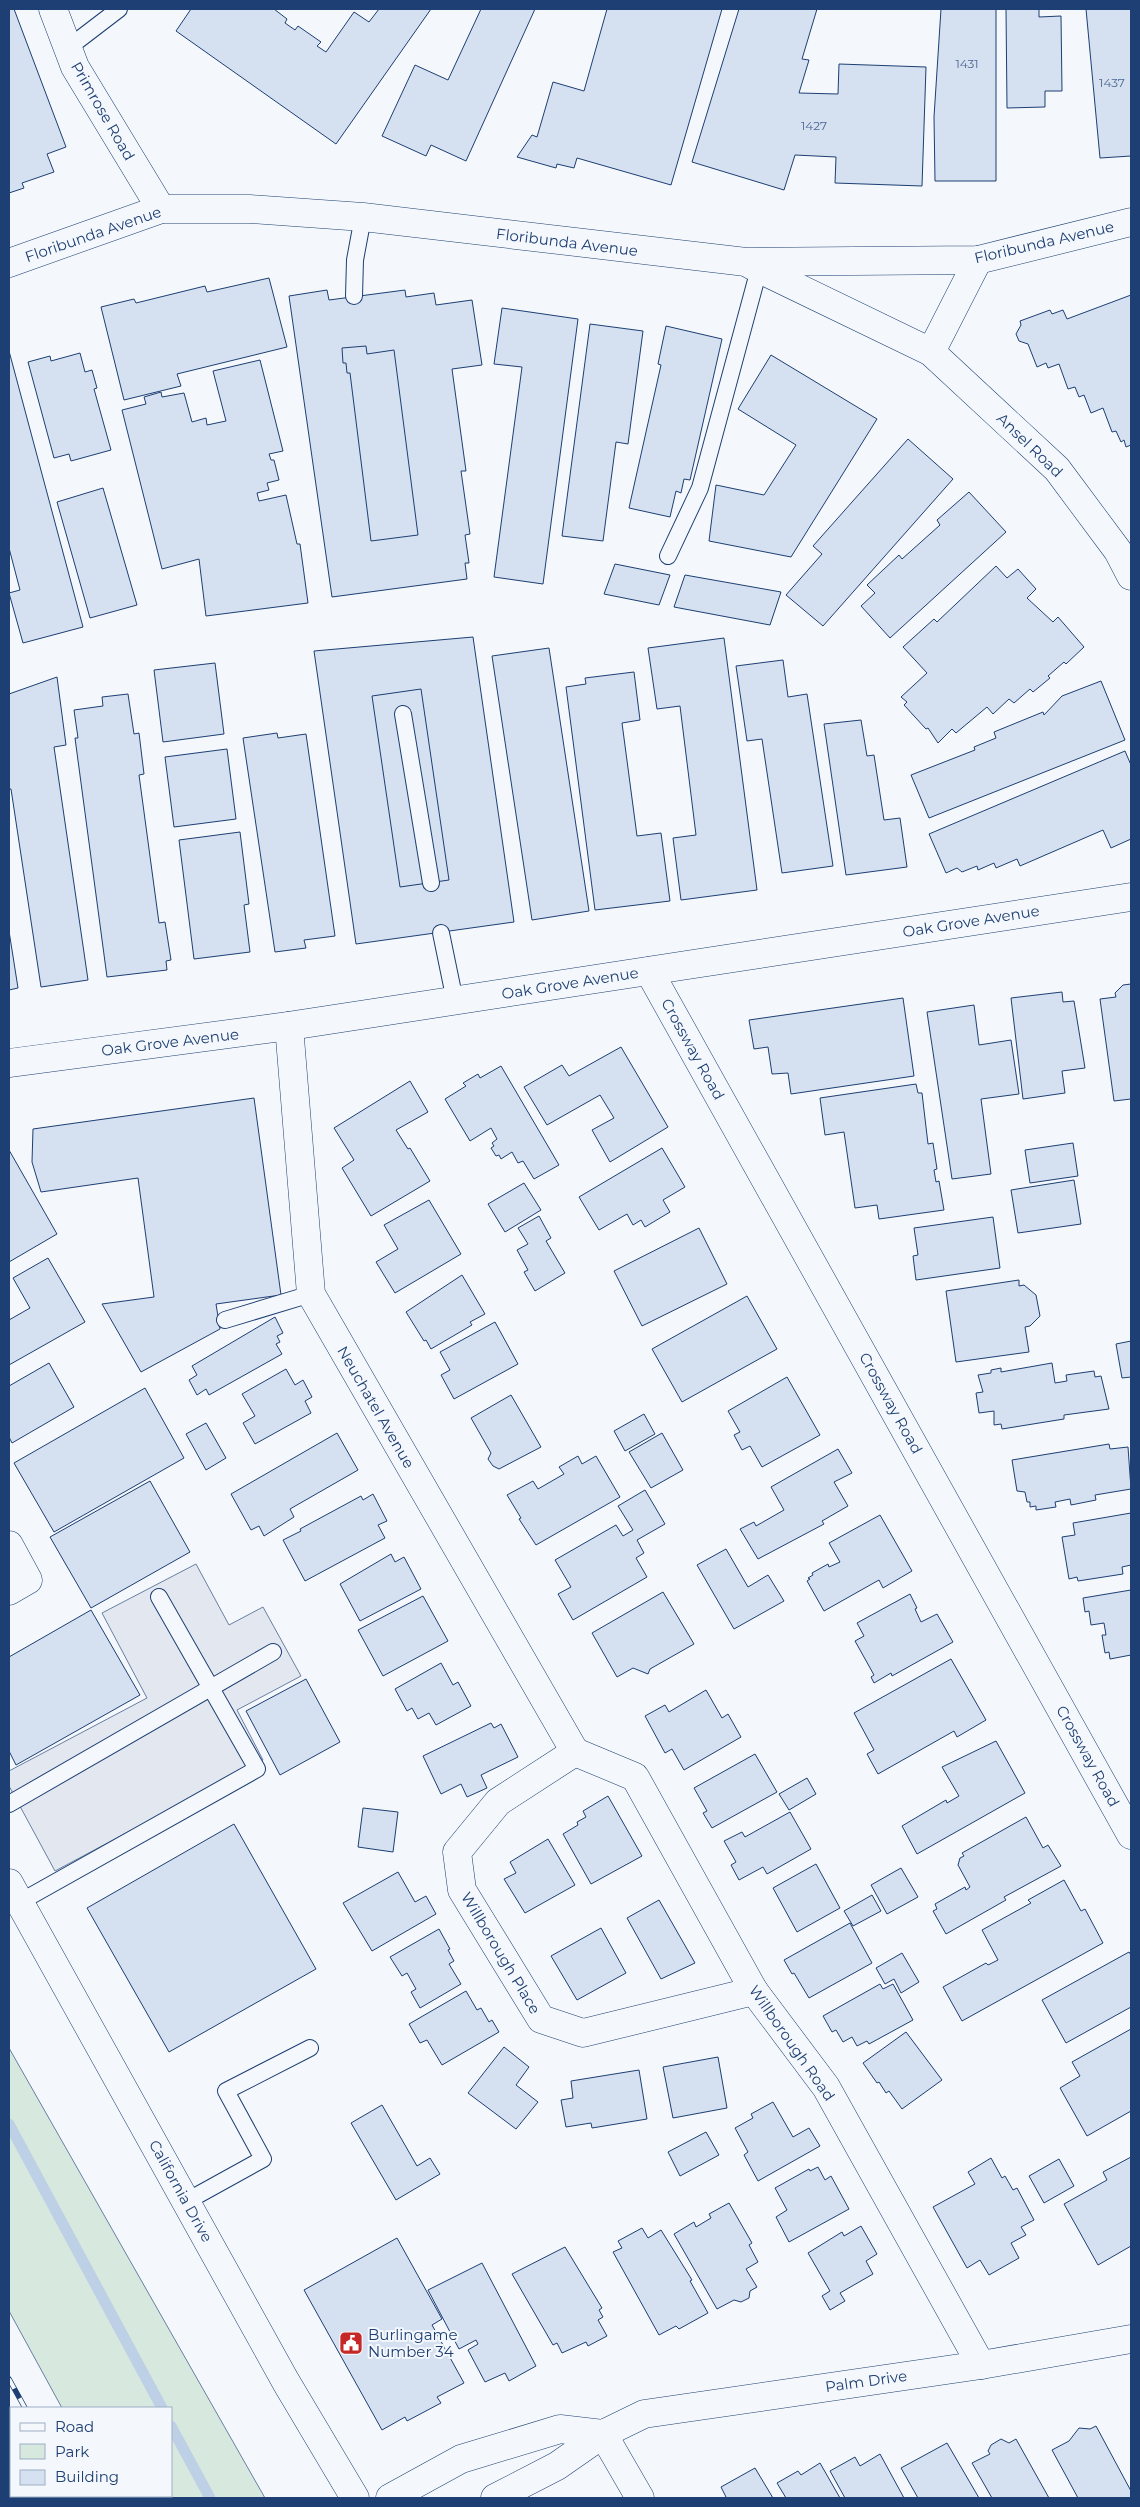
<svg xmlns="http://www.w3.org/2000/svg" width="1140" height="2507" font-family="Montserrat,sans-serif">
  <rect width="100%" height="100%" fill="#f4f7fb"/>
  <path fill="#d7e8df" stroke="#687fa3" d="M9,2048l256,450h-153l-1,-2h60v-88h-109l-53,-97z"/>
  <path fill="#e3e8f0" stroke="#687fa3" d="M196,1564l33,61 34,-18 38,69 -64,34 26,50 -208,111 -46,-85v-15l138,-73 -45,-85z"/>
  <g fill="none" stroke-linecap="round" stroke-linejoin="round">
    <g stroke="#bed0e5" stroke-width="11">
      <path d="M9,2124l153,284"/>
      <path d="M171,2426l39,72"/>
    </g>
  </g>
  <g fill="#d5e0f0" stroke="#1d3f73">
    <path d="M9,9h5l52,138 -19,7 7,18 -32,11 2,5 -15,5z"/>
    <path d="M191,9h83l13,10 -2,4 10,7 3,-4 23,16 -4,4 9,6 28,-40 15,10 10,-13h52l-95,135 -160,-113z"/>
    <path d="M481,9h54l-69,152 -35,-16 -5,11 -44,-20 33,-71 33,15z"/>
    <path d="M607,9h115l-51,176 -94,-27 -3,10 -17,-4 -1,4 -39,-11 15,-22 5,2 16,-55 31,9z"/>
    <path d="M739,9h78l-15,50 7,1 -10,33 39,1 1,-30 87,3 -4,119 -87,-3 1,-26 -41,-2 -11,35 -92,-28z"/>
    <path d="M941,9h55v172h-61l-1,-64z"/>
    <path d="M1006,9h33v8l22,-1 1,75h-17v16l-38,1z"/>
    <path d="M1086,9h45v147l-31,2z"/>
    <path d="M269,278l18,69 -110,27 4,12 -57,14 -23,-93 33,-8 2,4 69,-17 2,6z"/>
    <path d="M327,290l2,10 76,-10 1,7 28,-4 2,12 36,-5 10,65 -30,4 14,102h-5l9,63 -5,1 4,28h-4l2,16 -135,18 -43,-301z"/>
    <path d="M1131,295v150l-5,2 -2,-7 -3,2 -5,-11 -4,1 -9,-24 -12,5 -7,-18 -5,2 -4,-10 -7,2 -9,-25 -11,4 -2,-5 -9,4 -9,-23 -9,-3 -3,-7 5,-9 -1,-4 30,-11 2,4 11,-4 4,9z"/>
    <path d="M502,308l76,11 -35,265 -49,-7 28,-210 -28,-3z"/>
    <path d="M590,324l53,7 -15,113 -12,-2 -13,99 -41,-5z"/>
    <path d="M666,326l56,13 -32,141 -6,-1 -3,14 -5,-2 -6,26 -41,-9 32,-143 -3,-1z"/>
    <path d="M366,346l1,8 27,-4 24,185 -47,6 -21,-168h-3l-1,-10h-3l-1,-15z"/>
    <path d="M9,351l74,276 -60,16 -14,-50 11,-3 -11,-42z"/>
    <path d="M80,353l5,19 7,-2 5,18 -3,1 17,61 -40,11 -2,-7 -15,4 -26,-96 22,-6 1,5z"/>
    <path d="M771,355l106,64 -86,138 -82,-16 7,-56 48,10 32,-50 -58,-36z"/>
    <path d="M260,360l23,91 -14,3 2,6h3l5,20 -12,3 2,7 -12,3 2,8 27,-6 11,49h3l8,59 -102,13 -7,-57 -37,10 -40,-159 24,-6 -2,-7 17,-5 1,5 22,-4 8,29 14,-4 1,7 19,-4 -13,-50z"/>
    <path d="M908,439l45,40 -130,147 -37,-31 36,-41 -9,-8z"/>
    <path d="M103,488l34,117 -47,13 -33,-116z"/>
    <path d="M969,492l37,40 -116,106 -29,-32 14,-13 -8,-8 32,-30 3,4 38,-34 -3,-5z"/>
    <path d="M615,564l55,11 -11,30 -55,-11z"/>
    <path d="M996,566l11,12 11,-9 18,20 -9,9 26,24 5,-5 26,30 -18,17 -2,-2 -16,14 2,2 -17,14 -3,-3 -16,14 -5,-4 -16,15 -6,-7 -31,26 -4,-4 -14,14 -10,-15 -2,1 -22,-24 3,-3 -6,-5 26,-24 -24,-26 31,-28 3,3z"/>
    <path d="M685,575l96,17 -11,33 -96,-18z"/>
    <path d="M473,637l41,285 -158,22 -42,-293z"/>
    <path d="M724,638l33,252 -76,10 -8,-62 23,-3 -16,-129 -23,3 -9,-61z"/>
    <path d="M549,648l40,263 -57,9 -40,-264z"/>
    <path d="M783,660l5,37 19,-3 26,172 -51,7 -20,-134 -15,2 -11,-75z"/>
    <path d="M215,663l9,71 -61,8 -9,-72z"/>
    <path d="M634,672l6,48 -18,3 15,113 24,-3 9,68 -75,9 -29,-223 20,-3 -1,-6z"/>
    <path d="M57,677l9,68 -12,2 34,233 -47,7 -30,-198h-2v-95z"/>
    <path d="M1101,681l24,59 -196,78 -18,-43 64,-25 -1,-3 22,-9 -2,-6 49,-20 1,3 18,-19z"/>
    <path d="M421,689l28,191 -49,7 -28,-191z"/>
    <path d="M128,694l6,40 5,-1 5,41 -5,1 20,148 6,-1 6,38 -5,1 1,9 -60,7 -32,-239h3l-4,-28 29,-4 -1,-9z"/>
    <path d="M861,720l6,36 7,-1 10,65 16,-2 7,49 -61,8 -22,-151z"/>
    <path d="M277,733l1,5 28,-4 29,202 -31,4 2,8 -31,4 -32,-214z"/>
    <path d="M227,749l9,70 -62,8 -9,-70z"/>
    <path d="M1125,751l6,14v74l-20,9 -8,-18 -83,36 -3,-7 -21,9 -2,-5 -16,7 -1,-4 -15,6 -5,-4 -11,5 -17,-39z"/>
    <path d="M240,832l9,72 -5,1 6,47 -56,7 -15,-119z"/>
    <path d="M9,931l9,57 -9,2z"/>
    <path d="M1131,984v115l-17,2 -14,-102 16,-2 -1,-4 8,-8z"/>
    <path d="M1062,992l1,10 11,-1 11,67 -23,3 3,22 -42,6 -12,-101z"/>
    <path d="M903,998l11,78 -123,18 -3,-21 -16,1 -4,-27 -14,2 -5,-29z"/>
    <path d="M974,1005l5,40 32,-5 8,54 -38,5 10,75 -39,5 -25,-167z"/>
    <path d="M621,1047l47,80 -58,35 -18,-32 22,-12 -14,-23 -53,30 -23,-38 38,-22 7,11z"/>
    <path d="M501,1066l58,99 -25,14 -11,-18 -5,2 -6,-11 -11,7 -2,-4 -3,1 -5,-8 3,-2 -2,-3 5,-4 -6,-11 -21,13 -25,-42 21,-13 -3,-3 15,-9 2,4z"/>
    <path d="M410,1081l18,31 -32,18 12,19 2,-1 20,33 -59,35 -29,-48 12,-8 -20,-32z"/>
    <path d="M916,1084l2,9h4l6,51 5,-1 4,26 -3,1 2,12 3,-1 5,29 -65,9 -2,-14 -22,3 -11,-76 -19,3 -5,-37z"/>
    <path d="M254,1098l27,197 -65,9 4,25 -79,43 -39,-68 52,-7 -16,-119 -97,14 -9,-30 1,-33z"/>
    <path d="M1073,1143l5,33 -48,7 -5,-33z"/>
    <path d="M662,1148l23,39 -22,13 7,12 -25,15 -4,-7 -8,5 -6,-11 -28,16 -20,-33z"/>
    <path d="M9,1150l48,84 -48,28z"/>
    <path d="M1074,1180l7,44 -63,9 -7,-43z"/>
    <path d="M524,1183l17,27 -36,22 -17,-28z"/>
    <path d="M429,1200l32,54 -66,39 -19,-31 22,-13 -14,-24z"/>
    <path d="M539,1216l12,22 -5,3 19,32 -30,18 -11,-19 4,-2 -11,-20 11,-6 -10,-16z"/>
    <path d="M993,1217l7,51 -84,12 -3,-24 5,-1 -4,-27z"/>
    <path d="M699,1228l28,56 -85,42 -28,-55z"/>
    <path d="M48,1258l37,64 -76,43v-45l21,-12 -17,-30z"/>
    <path d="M462,1275l23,39 -15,8 2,3 -41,24 -5,-9 -2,1 -18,-29z"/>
    <path d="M1019,1280v6l5,-1 12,10 4,21 -10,10 -5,1 4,25 -73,10 -10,-71z"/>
    <path d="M747,1296l30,53 -95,53 -30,-53z"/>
    <path d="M275,1317l8,16 -6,3 3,6 -4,2 6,10 -73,41 -3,-6 -9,6 -8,-15 8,-5 -5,-9z"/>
    <path d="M495,1322l23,42 -64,35 -13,-24 9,-5 -10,-18z"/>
    <path d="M1131,1341v36l-9,1 -6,-34z"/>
    <path d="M49,1363l25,44 -62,36 -3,-6v-51z"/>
    <path d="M1052,1363l3,20 12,-2 -1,-6 28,-4 1,6 6,-1 8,33 -45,6v4l-62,10 -1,-5 -7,1v-14l-15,2 -3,-20 7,-1 -5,-17 13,-2v-3l10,-2v4z"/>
    <path d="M286,1369l9,16 8,-5 9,17 -7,4 6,12 -56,31 -12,-21 12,-7 -13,-22z"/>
    <path d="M787,1377l33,58 -58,32 -12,-21 -8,4 -8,-15 6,-3 -12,-21z"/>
    <path d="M145,1388l39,70 -130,74 -40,-69z"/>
    <path d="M511,1395l30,52 -42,22 -6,-3 -5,-7 3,-6 -20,-35z"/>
    <path d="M644,1414l11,20 -30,17 -11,-20z"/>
    <path d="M206,1423l20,35 -20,12 -20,-36z"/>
    <path d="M337,1433l21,37 -68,39 4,8 -30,19 -5,-10 -8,4 -20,-36z"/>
    <path d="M662,1433l21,37 -32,18 -22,-36z"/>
    <path d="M1109,1444l1,5 18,-2 3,42 -36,6 1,5 -25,5 -1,-6 -15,3 1,5 -20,3v-4l-6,1v-5h-3l-2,-10 -8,-1 -5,-31z"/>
    <path d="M838,1449l14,24 -18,9 14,24 -26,15 2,3 -66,35 -18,-30 14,-7 2,4 28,-16 -13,-23z"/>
    <path d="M578,1456l4,8 14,-8 24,41 -84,48 -17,-26 2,-1 -14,-23 26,-14 5,8 26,-15 -5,-7z"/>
    <path d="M150,1481l40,71 -99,56 -41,-71z"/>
    <path d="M645,1490l20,34 -28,16 7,13 -8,5 11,19 -74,43 -15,-26 13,-7 -16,-27 61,-35 7,11 10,-6 -15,-24z"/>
    <path d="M373,1494l14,27 -9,4 7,13 -80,43 -22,-41 18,-9 -1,-2 61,-33 2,4z"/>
    <path d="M1131,1513v52l-9,2 1,7 -45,7 -1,-4 -8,2 -7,-42 13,-2 -2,-12z"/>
    <path d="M880,1515l32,56 -29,17 -4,-8 -55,31 -17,-30 3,-2 -2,-1 5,-3 -1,-2 16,-9 1,3 11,-5 -11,-19z"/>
    <path d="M726,1549l22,38 20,-12 16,26 -50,28 -37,-64z"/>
    <path d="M391,1554l4,8 9,-5 17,32 -61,32 -20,-37z"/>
    <path d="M1131,1590v65l-21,4 -1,-7 -4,1 -3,-18h4l-2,-12 -13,2 -2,-14 -4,1 -2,-14z"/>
    <path d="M663,1592l31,52 -44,25 -2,5 -15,-6 -16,9 -25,-44z"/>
    <path d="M910,1594l7,14 -2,1 6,13 16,-8 16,28 -61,34 -1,-3 -17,10 -3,-6 3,-2 -19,-34 9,-5 -7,-13z"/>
    <path d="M423,1596l25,45 -65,35 -25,-46z"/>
    <path d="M91,1610l49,85 -124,70 -7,-14v-94z"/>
    <path d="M951,1659l35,61 -29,17 -3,-6 -76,43 -11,-20 7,-4 -20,-37z"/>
    <path d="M441,1663l12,22 5,-3 13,24 -35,19 -7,-12 -11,6 -6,-11 -5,3 -12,-22z"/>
    <path d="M306,1679l34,63 -60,33 -34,-64z"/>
    <path d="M706,1690l16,28 6,-4 13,23 -57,33 -12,-21 -7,4 -20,-37 20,-11 4,7z"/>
    <path d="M491,1723l3,5 7,-4 17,33 -37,18 6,13 -20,9 -6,-13 -20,10 -18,-38z"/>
    <path d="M996,1741l29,52 -108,61 -15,-28 44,-26 1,3 12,-7 -17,-29z"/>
    <path d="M755,1754l22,38 -65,36 -9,-15 4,-2 -13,-23z"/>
    <path d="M807,1778l9,16 -27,16 -10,-16z"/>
    <path d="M608,1796l34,60 -51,28 -28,-50 15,-9 -1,-3 9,-5 -3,-6z"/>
    <path d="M363,1808l35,4 -5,40 -35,-5z"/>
    <path d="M790,1812l21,37 -44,25 -4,-7 -24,13 -8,-15 5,-3 -12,-21 18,-9 3,5z"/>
    <path d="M1026,1817l17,31 5,-3 13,21 -57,31 2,3 -60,34 -13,-23 4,-2 -2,-5 30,-17 1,3 4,-3 -12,-22 2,-7 4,-2 -2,-3z"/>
    <path d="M234,1824l82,145 -147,83 -82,-144z"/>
    <path d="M548,1839l27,46 -50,28 -21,-34 12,-6 -6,-11z"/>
    <path d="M816,1864l24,44 -43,24 -24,-44z"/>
    <path d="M901,1868l17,29 -31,17 -16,-29z"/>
    <path d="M398,1872l17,30 11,-6 10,18 -64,37 -29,-48z"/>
    <path d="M1064,1880l17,31 4,-2 18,34 -141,78 -19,-34 43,-24 2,2 10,-5 -16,-30 49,-27 -3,-3z"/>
    <path d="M872,1895l9,16 -28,15 -9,-15z"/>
    <path d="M659,1900l36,63 -34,16 -34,-61z"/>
    <path d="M850,1923l22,40 -63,35 -15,-25 -2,1 -8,-14z"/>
    <path d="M601,1928l25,45 -49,27 -26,-44z"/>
    <path d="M439,1929l11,20 -2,1 6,11 -5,3 12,20 -41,24 -9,-16 5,-3 -9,-16 -5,3 -12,-19z"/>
    <path d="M1129,1952l2,3v52l-65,36 -24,-43z"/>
    <path d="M902,1953l17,29 -18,11 -7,-14 -9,5 -9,-16z"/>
    <path d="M880,1984l3,5 10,-5 20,36 -44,24 -2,-3 -10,5 -5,-9 -9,5 -7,-12 -4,2 -9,-16z"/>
    <path d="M466,1991l11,19 4,-2 8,14 3,-2 7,12 -57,33 -15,-25 -7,3 -11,-19z"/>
    <path d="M1131,2029v82l-44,25 -27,-48 20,-12 -8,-14z"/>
    <path d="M906,2032l36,48 -40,29 -13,-18 -3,2 -7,-11 -2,1 -14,-20z"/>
    <path d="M504,2047l25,20 -13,18 22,17 -22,27 -48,-36z"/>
    <path d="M718,2057l9,51 -54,10 -10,-51z"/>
    <path d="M639,2070l8,49 -55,9 -1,-5 -25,4 -5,-27 12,-2 -2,-17z"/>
    <path d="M773,2102l20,35 16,-9 11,18 -62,35 -14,-26 4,-3 -13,-24 18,-10 -2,-4z"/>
    <path d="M382,2105l35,61 13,-8 10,16 -44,26 -45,-77z"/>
    <path d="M706,2132l13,23 -39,21 -12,-24z"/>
    <path d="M1131,2157v89l-33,19 -34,-61 43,-24 -4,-8z"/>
    <path d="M991,2158l11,20 3,-2 8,14 4,-2 17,32 -13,7 5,8 -15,8 8,15 -30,17 -9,-15 -13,8 -34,-61 42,-23 -7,-12z"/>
    <path d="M1059,2159l15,27 -30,17 -15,-27z"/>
    <path d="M818,2167l7,13 6,-4 18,33 -60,33 -13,-25 11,-7 -12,-22 34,-19 1,2z"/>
    <path d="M729,2203l23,40 -3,2 9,17 -12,7 11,18 -7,4 -1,7 -8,4 -7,-2 -17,9 -43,-75 20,-12 2,5 15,-9 -2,-4z"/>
    <path d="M861,2226l16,28 -11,7 7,13 -33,19 5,8 -15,9 -8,-14 8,-5 -22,-38 34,-21 2,4z"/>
    <path d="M642,2228l6,10 13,-8 31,50 -2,1 18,32 -29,16 -3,-3 -17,9 -46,-83 9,-4 -4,-7z"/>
    <path d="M397,2238l45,81 -10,6 32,58 -27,14 4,6 -34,18 -2,-4 -23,13 -78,-140z"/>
    <path d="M565,2247l37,61 -3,2 4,7 -5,3 9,16 -19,10 -2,-4 -24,11 -5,-10 -4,2 -41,-71z"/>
    <path d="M482,2263l54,103 -27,15 -4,-8 -20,9 -17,-32 10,-6 -2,-4 -17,9 -31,-59z"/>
    <path d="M1096,2426l35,65v7h-53l-26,-48 17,-9 10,-13 11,1z"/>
    <path d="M1001,2439l8,4 7,-4 33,59h-57l-20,-35 18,-9 -2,-3 3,-6z"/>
    <path d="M947,2443l32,55h-61l-17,-30z"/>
    <path d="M880,2454l24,44h-59l-15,-27 25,-14 5,9z"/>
    <path d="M820,2463l20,35h-54l-9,-15 21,-12 3,4z"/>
    <path d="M755,2468l18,30h-49l2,-1 -5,-10z"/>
  </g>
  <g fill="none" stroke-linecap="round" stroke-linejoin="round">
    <g stroke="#1d3f73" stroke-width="18">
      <g id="lane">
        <path d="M68,48l51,-39"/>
        <path d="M354,296l1,-36 8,-43"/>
        <path d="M668,556l32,-68 59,-219"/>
        <path d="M403,714l28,169"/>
        <path d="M441,933l14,68"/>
        <path d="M225,1320l86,-26"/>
        <path d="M9,1804l264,-152"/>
        <path d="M20,1902l237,-133 -98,-172"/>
        <path d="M187,2201l76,-42 -37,-68 84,-43"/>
      </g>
    </g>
    <g stroke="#1d3f73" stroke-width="29">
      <g id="street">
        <path d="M53,9l22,58 86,142"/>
        <path d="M9,263l152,-54h89l113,8 383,45 232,-2 153,-38"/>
        <path d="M751,265l180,87 126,117 61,82 13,25"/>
        <path d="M931,352l47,-92"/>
        <path d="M649,971l482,864"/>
        <path d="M289,1026l22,268 264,458"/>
        <path d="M9,1545l19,35 -19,11"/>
        <path d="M575,1752l60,25 119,214 72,96 155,278"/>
        <path d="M575,1752l-77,50 -41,50 5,38 79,129 42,14 171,-42"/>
        <path d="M603,2434l37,64"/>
        <path d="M390,2498l71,-39 99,-30 43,5"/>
        <path d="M495,2498l62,-32 46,-32 41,-20 337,-49 150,-26"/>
      </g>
    </g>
    <g stroke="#1d3f73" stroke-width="29">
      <g id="secondary">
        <path d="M9,1063l280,-37 842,-129"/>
        <path d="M9,1883l277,499 69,116"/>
      </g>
    </g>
    <use href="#lane" stroke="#f4f7fb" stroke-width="16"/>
    <use href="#street" stroke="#f4f7fb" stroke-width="28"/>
    <use href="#secondary" stroke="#f4f7fb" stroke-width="28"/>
    <g stroke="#1d3f73" stroke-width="5.5">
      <g id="rail">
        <path d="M9,2379l16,29"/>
        <path d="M9,2428l2,5"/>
        <path d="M46,2496l2,2"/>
        <path d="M75,2496l1,2"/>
      </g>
    </g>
    <use href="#rail" stroke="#f4f7fb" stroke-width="4" stroke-dasharray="11" stroke-linecap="butt"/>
  </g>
  <defs>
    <g id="civic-square" transform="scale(1.25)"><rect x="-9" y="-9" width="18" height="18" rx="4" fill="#c62828" stroke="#f4f7fb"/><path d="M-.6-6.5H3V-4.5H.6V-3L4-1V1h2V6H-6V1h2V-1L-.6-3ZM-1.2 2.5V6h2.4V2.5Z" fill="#fff"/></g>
  </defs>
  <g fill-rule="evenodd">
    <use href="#civic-square" x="351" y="2343"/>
  </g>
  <g text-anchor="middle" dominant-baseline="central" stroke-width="4" stroke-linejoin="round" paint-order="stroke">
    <g font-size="12" fill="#4b6792">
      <text x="967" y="63">1431</text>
      <text x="1112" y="82">1437</text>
      <text x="814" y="125">1427</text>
    </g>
    <g font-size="15" fill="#1d3f73" stroke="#f4f7fb">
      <text transform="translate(103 111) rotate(60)">Primrose Road</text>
      <text transform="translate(93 234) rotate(-19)">Floribunda Avenue</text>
      <text transform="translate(567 242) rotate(7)">Floribunda Avenue</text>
      <text transform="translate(1044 242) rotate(-13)">Floribunda Avenue</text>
      <text transform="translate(1030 445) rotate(44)">Ansel Road</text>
      <text transform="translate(971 921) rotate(-9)">Oak Grove Avenue</text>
      <text transform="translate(570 983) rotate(-9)">Oak Grove Avenue</text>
      <text transform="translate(170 1042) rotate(-7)">Oak Grove Avenue</text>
      <text transform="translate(693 1049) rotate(61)">Crossway Road</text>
      <text transform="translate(891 1403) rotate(61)">Crossway Road</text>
      <text transform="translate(376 1407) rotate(60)">Neuchatel Avenue</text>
      <text transform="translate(1088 1756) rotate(61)">Crossway Road</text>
      <text transform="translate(501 1953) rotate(59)">Willborough Place</text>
      <text transform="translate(792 2043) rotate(55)">Willborough Road</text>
      <text transform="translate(181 2191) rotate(61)">California Drive</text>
      <text transform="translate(866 2381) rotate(-8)">Palm Drive</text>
    </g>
    <g font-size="15" fill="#1d3f73" stroke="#f4f7fb" text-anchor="start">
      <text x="368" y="2334">Burlingame<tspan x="368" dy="17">Number 34</tspan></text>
    </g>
  </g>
  <rect width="1140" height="2507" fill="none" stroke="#1d3f73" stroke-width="20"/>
  <rect x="10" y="2407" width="162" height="90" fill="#f4f7fb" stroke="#9eadc5"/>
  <rect x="20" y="2423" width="25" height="8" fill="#f4f7fb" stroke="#9eadc5"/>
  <text x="55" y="2432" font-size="15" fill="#1d3f73">Road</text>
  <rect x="20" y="2444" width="25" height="15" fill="#d7e8df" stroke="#9eadc5"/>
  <text x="55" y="2457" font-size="15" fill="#1d3f73">Park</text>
  <rect x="20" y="2470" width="25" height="15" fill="#d5e0f0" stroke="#9eadc5"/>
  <text x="55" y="2482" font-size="15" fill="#1d3f73">Building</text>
</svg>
